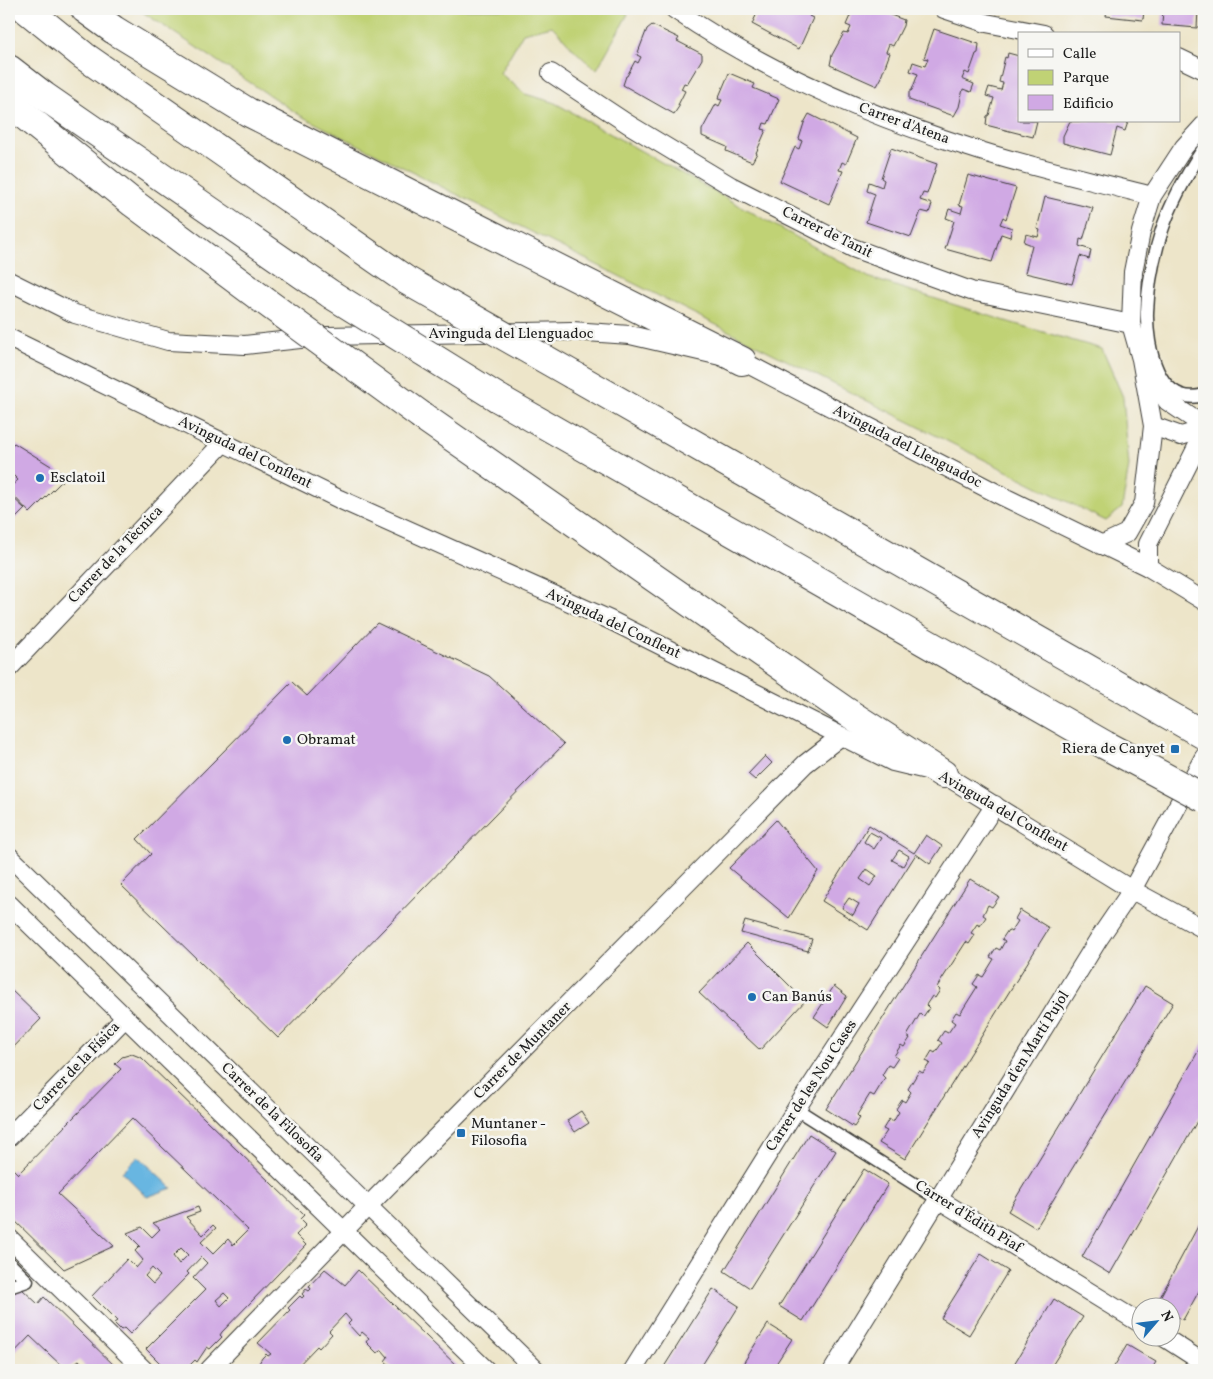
<svg xmlns="http://www.w3.org/2000/svg" width="1213" height="1379" font-family="Vollkorn,serif">
  <rect width="100%" height="100%" fill="#f6f6f2"/>
  <filter id="ink" filterUnits="userSpaceOnUse"><feTurbulence type="fractalNoise" baseFrequency=".02" numOctaves="2"/><feDisplacementMap in="SourceGraphic" scale="10" xChannelSelector="R" yChannelSelector="G"/><feConvolveMatrix kernelMatrix="1 2 1 2 8 2 1 2 1" color-interpolation-filters="sRGB"/></filter>
  <filter id="wash" filterUnits="userSpaceOnUse"><feTurbulence type="fractalNoise" baseFrequency=".0096" numOctaves="4" result="noise"/><feDisplacementMap in="SourceGraphic" scale="20" xChannelSelector="R" yChannelSelector="G"/><feGaussianBlur stdDeviation="1.12" result="paint"/><feColorMatrix in="noise" values="0 0 0 0 0 0 0 0 0 0 0 0 0 0 0 0 0 1.4 0 .05"/><feComposite in="paint" operator="in"/></filter>
  <g filter="url(#wash)">
    <rect width="100%" height="100%" fill="#ede5c9"/>
    <path fill="#c0d275" stroke="#6e7748" d="M138,9h485l5,5 -31,55c-18,-11 -30,-28 -45,-43l-29,7 -23,40 25,21 28,8 317,176 142,45 90,26 21,48 6,69 -7,42 -16,13 -805,-405z"/>
    <path fill="#67b6e1" stroke="#42697e" d="M138,1156l34,32 -25,9 -25,-25z"/>
    <g id="blocks">
      <g fill="#d0a9e4" fill-rule="evenodd">
        <path d="M759,9h58l-1,2 -4,-2 -3,7 4,2 -14,31 -47,-25z"/>
        <path d="M853,9h27v2l24,9 -1,6 -10,20 -4,-2 -3,8 4,1 -9,24h1l-5,9 -47,-21 2,-10 12,-22 4,1 3,-7 -5,-2z"/>
        <path d="M1107,9h37l-1,11 -37,-4z"/>
        <path d="M1163,9h35l-1,19 -35,-3z"/>
        <path d="M652,25l27,13 -2,3 25,13v5l-15,25 -3,-1 -3,6 4,2 -7,14h2l-6,9 -51,-29 3,-9h1l8,-15 3,2 3,-6 -4,-2 10,-26z"/>
        <path d="M934,29l45,15 -1,9 -2,1 -7,20 -4,-2 -3,7 12,5 -3,8 -8,-3 -4,18 -5,9 -45,-16v-8l3,-2 6,-16 -8,-3 3,-9 12,4 3,-7 -4,-1z"/>
        <path d="M1008,53l11,3v65h18l-4,16 -47,-12 1,-9 2,-1 5,-17 -8,-2 3,-9 12,3 2,-7 -4,-1 6,-25 2,1z"/>
        <path d="M729,73l26,11 -2,4 26,11 -11,25 -4,-1 -2,6 4,1 -10,23h1l-5,9 -26,-11 1,-4 -25,-11v-6l14,-26 3,2 3,-6 -4,-1z"/>
        <path d="M809,114l48,24 -11,26 -4,-2 -3,8 4,1 -14,33 -49,-23 15,-34 4,2 3,-8 -3,-2 5,-16z"/>
        <path d="M1070,121h57l1,1 -3,9 -8,-3 -7,27 -47,-12v-7z"/>
        <path d="M891,148l46,16 -10,30 -4,-1 -3,7 12,4 -3,9 -8,-2 -10,26 -45,-15 9,-28 -8,-3 2,-9 13,5 2,-7 -3,-2z"/>
        <path d="M968,175l48,13 -10,31 -3,-2 -3,7 12,4 -2,9 -9,-3 -9,28 -47,-13 9,-28 -8,-3 3,-9 12,4 2,-7 -4,-1z"/>
        <path d="M1045,197l48,11 -10,32 -3,-1 -1,7 12,4 -2,9 -9,-3 -8,28 -47,-11 7,-28 -8,-3 2,-8 12,3 2,-7 -3,-1z"/>
        <path d="M14,443l53,33 -37,37 -21,-22v-3l9,-8 -9,-9v-23z"/>
        <path d="M9,494l16,15 -16,16z"/>
        <path d="M377,623l112,53 75,68 -286,294 -157,-153 30,-31 -14,-15 155,-157 15,14z"/>
        <path d="M765,756l7,7 -17,17 -7,-6z"/>
        <path d="M776,820l42,51 -29,47 -60,-50z"/>
        <path d="M869,825l45,28 12,-18 16,11 -12,18 -14,-10 -48,76 -46,-29zM870,832l11,6 -7,11 -10,-7zM899,850l10,6 -6,10 -11,-6zM867,869l10,7 -7,10 -10,-7zM849,898l10,6 -6,11 -11,-7z"/>
        <path d="M970,879l29,18 -7,10 -4,-2 -5,10 3,2 -6,9 -3,-2 -6,9 4,2 -6,9 -3,-2 -29,45 3,3 -5,8 -3,-2 -6,9 3,3 -6,9 -3,-3 -13,22 3,2 -6,9 -3,-2 -7,11 4,2 -6,9 -4,-2 -6,10 3,3 -11,18 -4,-2 -13,21 3,3 -6,9 -28,-18z"/>
        <path d="M1020,910l29,18 -144,231 -26,-16 8,-12 -4,-2 6,-10 4,3 6,-10 -3,-3 6,-9 3,2 6,-10 -3,-3 11,-18 4,2 7,-10 -4,-2 6,-10 3,2 7,-10 -4,-3 6,-9 4,2 7,-10 -4,-3 5,-8 4,2 17,-27 -4,-3 6,-9 4,2 11,-18 -4,-2 6,-9 4,2 5,-9 -3,-2 6,-9 3,2 7,-11 -3,-2z"/>
        <path d="M745,921l67,18 -4,12 -67,-18z"/>
        <path d="M747,943l58,58 -45,49 -61,-57z"/>
        <path d="M834,986l13,10 -19,31 -14,-10z"/>
        <path d="M1145,986l28,17 -137,225 -28,-17z"/>
        <path d="M9,988l32,31 -32,33z"/>
        <path d="M1204,1041v68l-94,165 -28,-17z"/>
        <path d="M132,1054l10,4 162,157 -4,4 6,6 -10,10 10,10 -84,87 -2,3 2,2 -12,12 -3,-2 -10,15 -2,-2 -5,5 2,2 -3,3h-22l-21,-21 59,-59 -12,-12 14,-15 -6,-6 -14,15 2,2 -59,60 -6,-6 -3,2 -7,-7 3,-2 -25,-25 35,-37 9,9 7,-8 -8,-9 5,-5 -13,-13 15,-6 10,10 8,-8 -7,-6 45,-16 2,5 -14,5 17,18 10,-10 3,3 -15,14 12,12 15,-15 5,6 15,-15 -116,-112 -74,76 56,52 -50,23 -55,-54v-41l4,-5 5,5 103,-105 -6,-5 7,-7zM181,1248l7,7 -9,9 -6,-8zM152,1268l8,8 -7,8 -8,-8zM224,1293l5,5 -8,8 -5,-6z"/>
        <path d="M581,1111l8,12 -14,9 -8,-12z"/>
        <path d="M809,1134l27,17 -86,137 -26,-17z"/>
        <path d="M864,1169l24,15 -85,137 -24,-15z"/>
        <path d="M1204,1215v67l-21,38 -13,-8v-6h-8l-5,-3z"/>
        <path d="M981,1254l27,17 -39,64 -28,-17z"/>
        <path d="M325,1269l20,16 13,-15 103,100h-66l-10,-9 3,-4 -6,-7 -5,3 -11,-11 3,-4 -7,-6 -3,4 -11,-12 3,-3 -6,-7 -16,17 3,3 -13,14 -2,-2 -23,24h-39l7,-12 4,-4 2,2 3,-2 -13,-11 32,-33 -2,-2 12,-12 2,2 2,-2 -2,-2 4,-5 3,2 2,-2 -2,-3z"/>
        <path d="M22,1289l16,15 6,-7 75,73h-30l-10,-10 -13,10 -36,-34 -20,21 -1,-62z"/>
        <path d="M713,1289l26,17 -40,64h-37z"/>
        <path d="M1054,1299l29,18 -34,53h-24l-11,-6z"/>
        <path d="M768,1324l24,15 -20,31h-33z"/>
        <path d="M1127,1345l29,17 -5,8h-39z"/>
      </g>
    </g>
  </g>
  <g filter="url(#ink)">
    <use href="#blocks" fill-opacity="0" stroke="#3b3a36" stroke-width="1"/>
    <g fill="none" stroke-linecap="round" stroke-linejoin="round">
      <g stroke="#3b3a36" stroke-width="15">
        <g id="pedestrian">
          <path d="M1204,148c-17,26 -32,52 -42,82 -8,25 -14,55 -15,82 -1,35 11,96 57,83"/>
          <path d="M796,1109l142,90"/>
          <path d="M9,1263l18,18 -18,6"/>
        </g>
      </g>
      <g stroke="#3b3a36" stroke-width="20">
        <g id="minor">
          <path d="M674,9c87,60 193,106 294,138 60,20 123,33 184,49"/>
          <path d="M944,9l42,14 58,11"/>
          <path d="M1179,58l25,12"/>
          <path d="M551,73l77,51 103,62 122,62 118,43 160,33"/>
          <path d="M9,281l66,33 93,27 77,4 83,-9 244,-5 58,4 112,26 262,136 144,70 56,34"/>
          <path d="M9,338l330,161 271,121 283,142 50,12 189,116 72,39"/>
          <path d="M1148,371l19,30 37,25"/>
          <path d="M1153,426l28,10 23,-7"/>
          <path d="M1101,545l26,-12 17,-30 9,-77 -12,-67 -10,-35 2,-52 8,-40 11,-36 32,-49 20,-22"/>
          <path d="M1148,567v-23l56,-111"/>
          <path d="M9,668l214,-225"/>
          <path d="M9,856l527,514"/>
          <path d="M9,904l477,466"/>
          <path d="M9,1137l116,-119"/>
          <path d="M938,1199l202,124"/>
          <path d="M9,1238l135,132"/>
          <path d="M1162,1336l42,27"/>
          <path d="M209,1370l159,-164 437,-442 36,-28"/>
          <path d="M633,1370l163,-261 199,-304"/>
          <path d="M833,1370l265,-430 34,-50 72,-133"/>
        </g>
      </g>
      <g stroke="#3b3a36" stroke-width="30">
        <g id="motorway">
          <path d="M26,9l58,47 322,224"/>
          <path d="M85,9l29,21 134,82 494,249"/>
          <path d="M9,69l35,27 288,199"/>
          <path d="M9,103l124,100 129,96"/>
          <path d="M573,375l631,360"/>
          <path d="M498,398l607,347"/>
          <path d="M422,416l422,294 99,64"/>
        </g>
      </g>
      <use href="#pedestrian" stroke="#fff" stroke-width="12"/>
      <use href="#minor" stroke="#fff" stroke-width="18"/>
      <use href="#motorway" stroke="#fff" stroke-width="28"/>
      <g stroke="#3b3a36" stroke-width="30" stroke-linecap="butt">
        <g id="motorway-bridge">
          <path d="M406,280l167,95"/>
          <path d="M332,295l166,103"/>
          <path d="M262,299l160,117"/>
          <path d="M1105,745l99,53"/>
        </g>
      </g>
      <use href="#motorway-bridge" stroke="#fff" stroke-width="28"/>
    </g>
  </g>
  <g fill="#1f6fb2" stroke="#f6f6f2" stroke-width="2">
    <circle cx="40" cy="478" r="5"/>
    <circle cx="287" cy="740" r="5"/>
    <rect x="1170" y="744" width="10" height="10" rx="2.5"/>
    <circle cx="752" cy="997" r="5"/>
    <rect x="456" y="1128" width="10" height="10" rx="2.5"/>
  </g>
  <g text-anchor="middle" dominant-baseline="central" stroke-width="5" stroke-linejoin="round" paint-order="stroke">
    <g font-size="15" fill="#1c1c1c" stroke="#f6f6f2">
      <text transform="translate(904 124) rotate(20)">Carrer d'Atena</text>
      <text transform="translate(827 233) rotate(26)">Carrer de Tanit</text>
      <text x="511" y="334">Avinguda del Llenguadoc</text>
      <text transform="translate(907 447) rotate(27)">Avinguda del Llenguadoc</text>
      <text transform="translate(245 453) rotate(26)">Avinguda del Conflent</text>
      <text transform="translate(116 555) rotate(-46)">Carrer de la Tècnica</text>
      <text transform="translate(613 624) rotate(25)">Avinguda del Conflent</text>
      <text transform="translate(1003 812) rotate(30)">Avinguda del Conflent</text>
      <text transform="translate(523 1051) rotate(-45)">Carrer de Muntaner</text>
      <text transform="translate(1021 1065) rotate(-58)">Avinguda d'en Martí Pujol</text>
      <text transform="translate(77 1067) rotate(-46)">Carrer de la Física</text>
      <text transform="translate(812 1086) rotate(-57)">Carrer de les Nou Cases</text>
      <text transform="translate(272 1113) rotate(44)">Carrer de la Filosofia</text>
      <text transform="translate(968 1217) rotate(32)">Carrer d'Édith Piaf</text>
    </g>
    <g font-size="15" fill="#1c1c1c" stroke="#f6f6f2" text-anchor="start">
      <text x="50" y="478">Esclatoil</text>
      <text x="297" y="740">Obramat</text>
      <text x="1165" y="749" text-anchor="end">Riera de Canyet</text>
      <text x="762" y="997">Can Banús</text>
      <text x="471" y="1124">Muntaner -<tspan x="471" dy="17">Filosofia</tspan></text>
    </g>
  </g>
  <rect width="1213" height="1379" fill="none" stroke="#f6f6f2" stroke-width="30"/>
  <rect x="1018" y="32" width="162" height="90" fill="#f6f6f2" stroke="#9f9f9c"/>
  <rect x="1028" y="49" width="25" height="8" fill="#ffffff" stroke="#9f9f9c"/>
  <text x="1063" y="58" font-size="15" fill="#1c1c1c">Calle</text>
  <rect x="1028" y="70" width="25" height="15" fill="#c0d275" stroke="#9f9f9c"/>
  <text x="1063" y="82" font-size="15" fill="#1c1c1c">Parque</text>
  <rect x="1028" y="95" width="25" height="15" fill="#d0a9e4" stroke="#9f9f9c"/>
  <text x="1063" y="108" font-size="15" fill="#1c1c1c">Edificio</text>
  <g transform="translate(1156 1322) rotate(62)"><circle r="24" fill="#f6f6f2" stroke="#9f9f9c"/>
  <path d="M0-4L9 19L0 12L-9 19Z" fill="#1f6fb2"/>
  <text y="-8" font-size="14" font-weight="bold" text-anchor="middle" fill="#1c1c1c">N</text>
  </g>
</svg>
